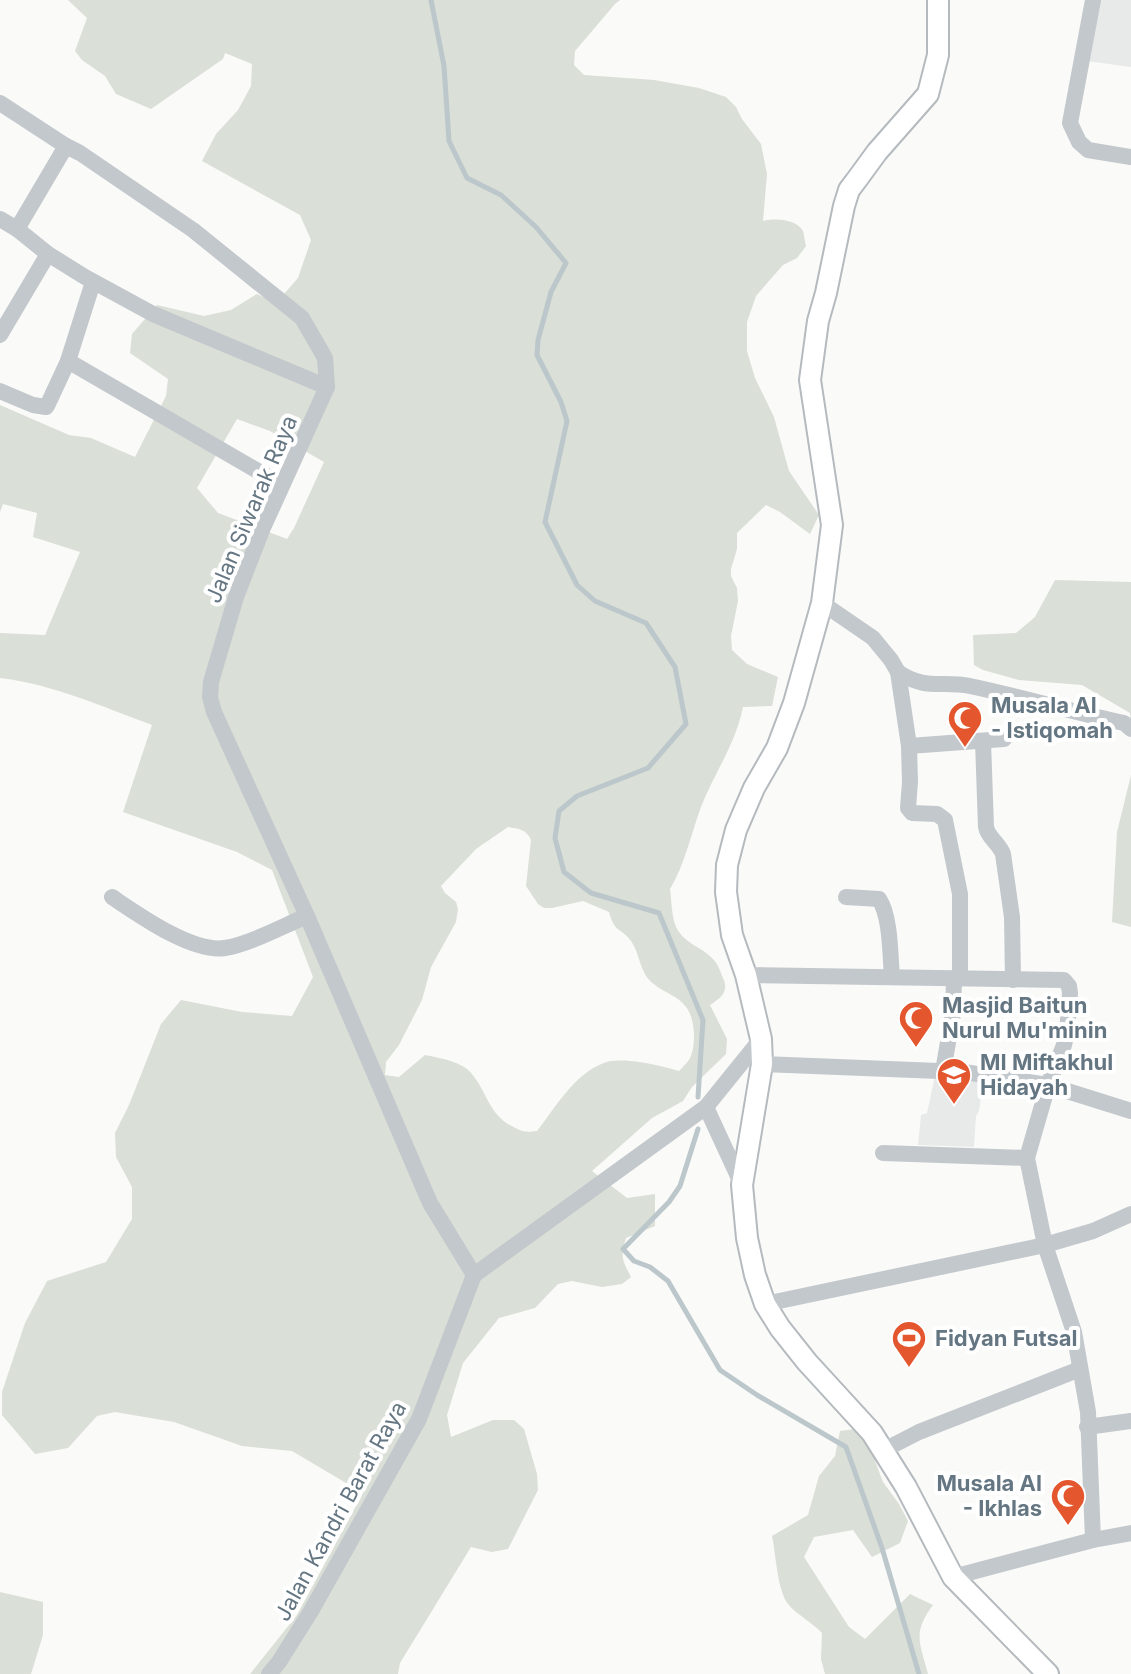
<svg xmlns="http://www.w3.org/2000/svg" width="1131" height="1674" font-family="Inter,sans-serif">
  <rect width="100%" height="100%" fill="#fafaf8"/>
  <g fill="#e8e9e9">
    <path d="M1097,0h34v67l-44,-6z"/>
    <path d="M936,1071l48,5 -5,35 -3,5 -2,31 -56,-2 3,-30 6,-2z"/>
  </g>
  <g fill="#dadfd7" fill-rule="evenodd">
    <path d="M68,0h552l-5,4 -40,47 -1,14 10,10 70,5 45,8 27,9 10,10 6,12 19,25 6,30 -4,47c12,-3 33,-2 40,10 1,3 2,12 3,15l-9,12 -14,7 -27,31 -9,26v29l8,27 19,39 15,54 30,44 -9,19 -30,-22 -14,-7 -29,28v16l-6,20v7l6,12 1,13 -7,35 1,14 15,14 31,13 -6,29 -29,1c-8,39 -28,64 -42,100 -10,27 -16,57 -31,82 2,13 1,32 9,43 8,12 24,16 34,27 4,4 7,11 9,17 8,15 0,21 -12,29l17,34 -1,15 -34,33 -9,14 -31,17 -60,53 35,27 28,-4v32l-29,12c-6,18 -4,22 5,39l-9,7 -20,3 -30,-6 -14,3 -23,24 -36,10 -36,45 -16,52 4,22 42,-17h21l10,9 13,45 1,16 -30,59 -16,3 -21,-5 -71,116 -2,11h-148l47,-59 66,-122 -71,-42 -50,-5 -68,-24 -59,-10 -18,4 -29,32 -33,6 -33,-39v-23l23,-69 22,-42 59,-19 26,-43v-32l-16,-30 -1,-24 14,-28 32,-81 20,-24 61,12 50,4 21,-39 -41,-107 -35,-18 -114,-40 29,-87c-49,-18 -100,-41 -152,-47v-45l45,2 35,-83 -47,-15 4,-24 -34,-9 -3,8v-107l69,30 22,3 44,19 31,-61 2,-17 -38,-26 2,-19 25,-29 47,11 27,-6 26,-16 19,9 22,-25 13,-38 -11,-25 -98,-54 14,-27 22,-24 13,-24 1,-22 -27,-11 -2,6 -72,50 -35,-15 -11,-18 -23,-16 -7,-9 12,-33zM237,419l33,12 54,31 -30,66 -7,11 -69,-26 -21,-25zM508,827c11,2 18,2 23,13l-5,46 12,18 6,4h8l31,-7 26,11c6,22 12,15 22,29 10,14 8,33 24,44 10,8 23,11 31,22 9,11 10,36 5,49 -2,5 -8,11 -12,15 -18,-5 -57,-15 -75,-8 -30,11 -48,44 -67,68 -14,2 -16,0 -29,-7 -21,-13 -23,-39 -41,-55 -12,-9 -28,-11 -42,-14l-26,22 -14,-2 1,-13 13,-17 23,-45 9,-33 25,-45 2,-13 -2,-7 -11,-9 -4,-7 35,-37z"/>
    <path d="M1055,580l76,2v149l-1,-18 -48,-28 -63,-5 -36,-10 -9,-5 -1,-30 43,-2 19,-16z"/>
    <path d="M1131,775v152l-19,-5 5,-90z"/>
    <path d="M855,1429l17,24 11,29 16,22 9,17 -8,22 -28,14 -19,-27 -39,7 -10,20 45,70 16,12 45,-45 23,11c-21,28 -13,38 -5,69h-103l-4,-15 1,-26c-10,-11 -25,-18 -34,-29 -11,-15 -12,-50 -16,-68l36,-21 11,-39 16,-20 5,-25z"/>
    <path d="M0,1592l43,10v33l-12,39h-31z"/>
  </g>
  <g fill="none" stroke-linecap="round" stroke-linejoin="round">
    <g stroke="#bbc7cb" stroke-width="5">
      <path d="M431,0l13,66 5,75 18,37 34,17 35,32 30,36 -15,29 -13,48 -1,15 24,47 6,19 -22,101 32,63 18,16 51,22 29,44 11,57 -38,44 -71,28 -18,15 -4,27 9,34 27,21 68,20 44,107 -5,77"/>
      <path d="M698,1129l-18,57 -11,16 -46,47 11,12 16,6 18,14 52,89 37,25 89,52 36,101 37,126"/>
    </g>
    <g stroke="#b5babe" stroke-width="24">
      <path id="major" d="M938,0v55l-10,39 -51,58 -19,26 -9,12 -5,16 -18,87 -8,28 -8,59 22,145 -10,78 -28,100 -17,45 -23,40 -18,42 -9,35 -1,27 6,43 14,40 15,64 1,25 -20,121 5,53 8,37 10,29 15,24 27,34 65,71 34,54 47,90 95,97"/>
    </g>
    <g stroke="#c3c8cc" stroke-width="16">
      <path d="M1093,0l-23,123 9,19 9,8 43,7"/>
      <path d="M0,103l66,43 14,7 113,77 109,88 23,40 2,29 -65,143 -26,67 -25,85 -1,15 4,15 93,204 123,287 44,72"/>
      <path d="M0,219l17,10 31,25 37,23 68,37 174,73"/>
      <path d="M17,229l49,-83"/>
      <path d="M0,335l48,-81"/>
      <path d="M68,361l214,124"/>
      <path d="M0,391l33,14 13,2 2,-3 20,-43 25,-79"/>
      <path d="M822,603l51,35 18,22 7,12 11,74 1,36 -2,26 4,5 25,1 8,6 15,74v84"/>
      <path d="M898,672c28,19 44,8 72,14 52,11 102,26 154,37l7,6"/>
      <path d="M983,741l3,86c2,11 13,16 17,27l9,63 1,63"/>
      <path d="M909,746l95,-7"/>
      <path d="M112,897c27,18 80,56 113,51 25,-4 58,-22 82,-32"/>
      <path d="M846,897l33,2c12,18 11,57 13,78"/>
      <path d="M746,975l318,5 5,6 1,7 -3,39 -3,13 -16,40 -21,73 18,87 29,87 14,80 5,128"/>
      <path d="M762,1064l202,8 84,13 83,26"/>
      <path d="M943,1071l10,-57 1,-35"/>
      <path d="M706,1107l36,78"/>
      <path d="M883,1153l144,5"/>
      <path d="M474,1275l232,-168 55,-68"/>
      <path d="M765,1304l280,-59 48,-14 38,-17"/>
      <path d="M1087,1427l44,-6"/>
      <path d="M882,1451l37,-19 161,-63"/>
      <path d="M953,1577l140,-37 38,-7"/>
      <path d="M269,1674l10,-12 32,-51 108,-192 55,-144"/>
    </g>
    <use href="#major" stroke="#fff" stroke-width="20"/>
  </g>
  <defs>
    <g id="mosque-pin" transform="scale(1.8)"><path d="M0 17L-7.5 6A9.5 9.5 0 1 1 7.5 6Z" fill="#e4572e" stroke="#fff"/><path d="M3.5-4.9A6 6 0 1 0 3.5 4.9A5 5 0 1 1 3.5-4.9Z" fill="#fff"/></g>
    <g id="school-pin" transform="scale(1.8)"><path d="M0 17L-7.5 6A9.5 9.5 0 1 1 7.5 6Z" fill="#e4572e" stroke="#fff"/><path d="M0-5L7-2L0 1L-7-2ZM-4 1L0 2.5L4 1V4Q0 6-4 4Z" fill="#fff"/></g>
    <g id="stadium-pin" transform="scale(1.8)"><path d="M0 17L-7.5 6A9.5 9.5 0 1 1 7.5 6Z" fill="#e4572e" stroke="#fff"/><path d="M0-5a6.5 5 0 1 0 0 10a6.5 5 0 1 0 0-10ZM-3.5-1.8h7v3.6h-7Z" fill="#fff"/></g>
  </defs>
  <g fill-rule="evenodd">
    <use href="#mosque-pin" x="965" y="718"/>
    <use href="#mosque-pin" x="916" y="1018"/>
    <use href="#school-pin" x="954" y="1075"/>
    <use href="#stadium-pin" x="909" y="1338"/>
    <use href="#mosque-pin" x="1068" y="1496"/>
  </g>
  <g text-anchor="middle" dominant-baseline="central" stroke-width="8" stroke-linejoin="round" paint-order="stroke">
    <g font-size="22" fill="#657683" stroke="#fff">
      <text transform="translate(251 509) rotate(-67)">Jalan Siwarak Raya</text>
      <text transform="translate(340 1511) rotate(-61)">Jalan Kandri Barat Raya</text>
    </g>
    <g font-size="22" font-weight="bold" fill="#657683" stroke="#fff" text-anchor="start">
      <text x="991" y="705">Musala Al<tspan x="991" dy="25">- Istiqomah</tspan></text>
      <text x="942" y="1005">Masjid Baitun<tspan x="942" dy="25">Nurul Mu'minin</tspan></text>
      <text x="980" y="1062">MI Miftakhul<tspan x="980" dy="25">Hidayah</tspan></text>
      <text x="935" y="1338">Fidyan Futsal</text>
      <text x="1042" y="1483" text-anchor="end">Musala Al<tspan x="1042" dy="25">- Ikhlas</tspan></text>
    </g>
  </g>
</svg>
